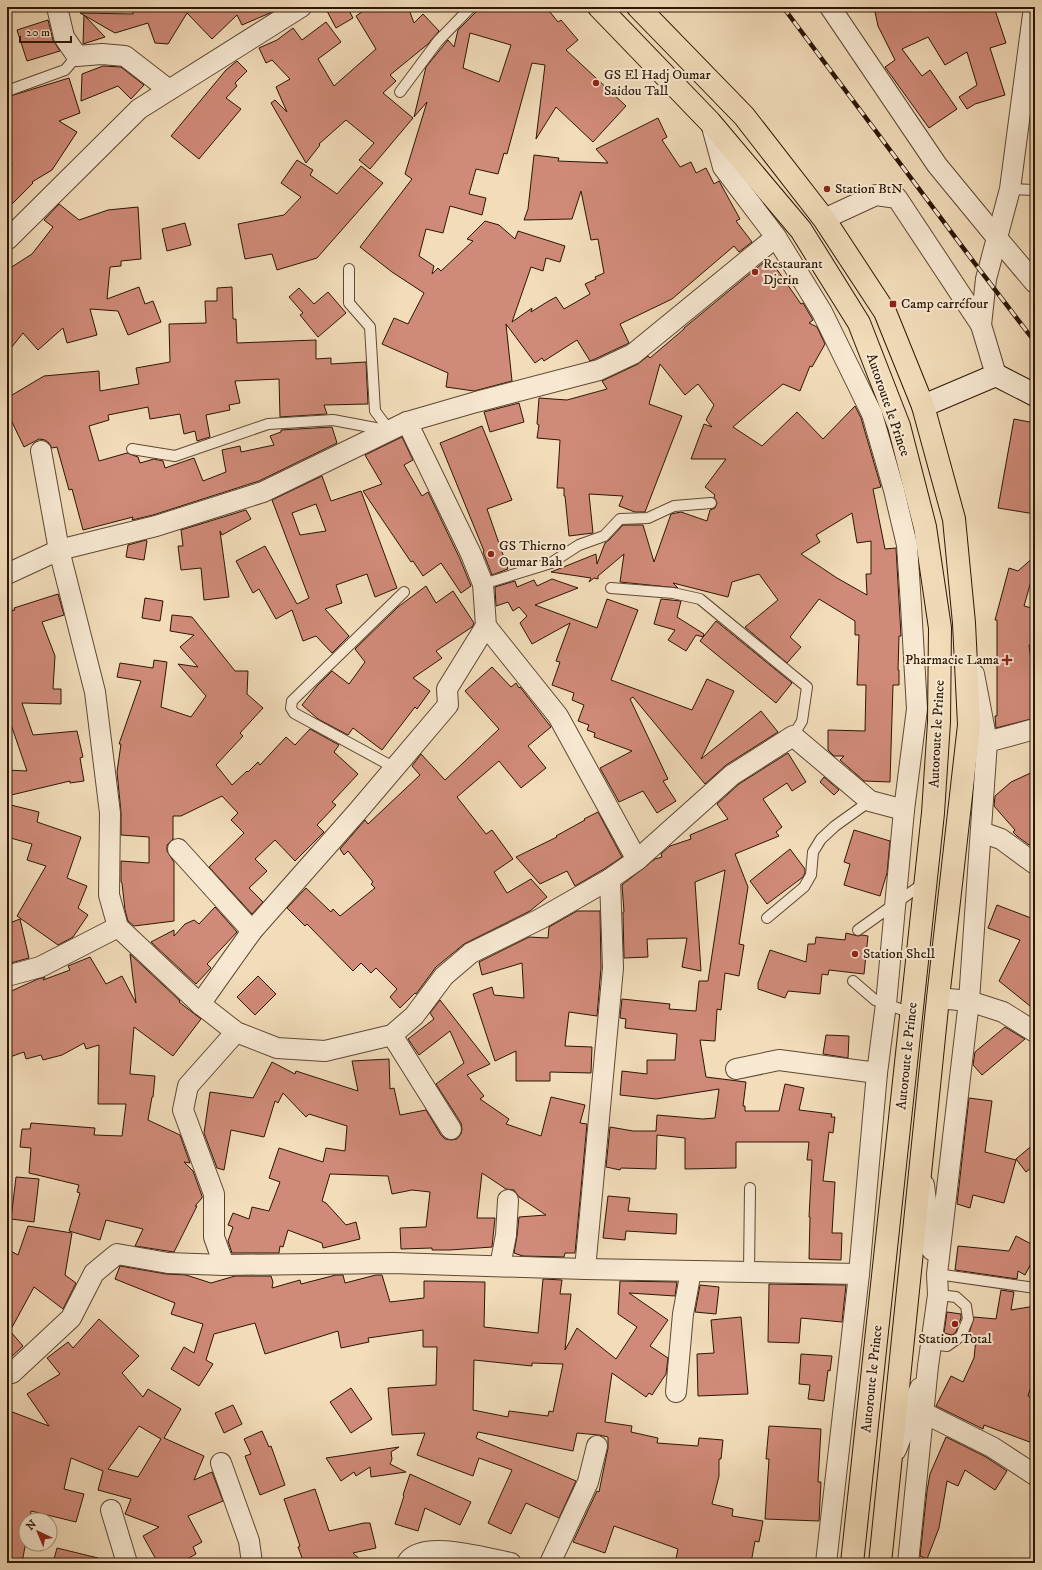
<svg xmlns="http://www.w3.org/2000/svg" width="1042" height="1570" font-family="'IM FELL DW Pica',serif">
  <rect width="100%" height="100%" fill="#f2dcba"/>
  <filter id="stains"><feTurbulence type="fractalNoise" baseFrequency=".005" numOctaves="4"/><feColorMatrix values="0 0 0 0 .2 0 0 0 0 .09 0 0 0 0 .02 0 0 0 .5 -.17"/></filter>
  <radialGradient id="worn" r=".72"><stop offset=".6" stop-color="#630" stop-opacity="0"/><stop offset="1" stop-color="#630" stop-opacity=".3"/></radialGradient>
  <g fill="#d08a79" stroke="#2c1605" fill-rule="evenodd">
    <path d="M133,7h146l-9,6 -28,12 -5,-10 -25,24 -25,-26 -19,31 -13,-1 -7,-20 -33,10 -35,-20 53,1z"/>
    <path d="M334,7h13l6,11 -17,10 -9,-17z"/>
    <path d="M369,7h39l6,16 9,-9 16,17 -11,13 -38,31 6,6 -13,12 30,25 -43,51 -11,-9 15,-17 -28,-23 -27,24 1,1 -14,18 -35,-60 4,-3 12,12 -11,-25 14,-8 -18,-19 -6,3 -7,-15 18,-8 16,-12 9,12 24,-18 15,20 -23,17 16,27 42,-37 -20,-33z"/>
    <path d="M477,7h69l12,15 3,-2 17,20 -12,10 60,56 -33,36 -37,-35 -20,32 9,-74 -13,-2 -25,91 -3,-1 -6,21 -22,-5 -7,25 17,4 -4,17 -32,-9 -7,27 -17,-4 -7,27 15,10 -2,8 6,-6 3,3 32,-30 -6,-2 18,-18 14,4 16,14 3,-8 47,15 -5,16 -14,-4 -3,13 -12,-4 -19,55 20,-14 -1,4 16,-10 9,-5 8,12 26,-15 -5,-10 11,-5 -1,-2 9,-4 -6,-34 -7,1 -10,-49 -9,28 -48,1 4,-11 6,-54 25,3 -1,3 50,2 -12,-14 62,-31 9,19 -5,3 18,27 11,-5 5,11 10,-5 8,16 5,-3 21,38 -4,2 16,21 -13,10 -5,-6 -62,53 -52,25 9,19 -34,16 -5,2 -13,-21 -33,21 -2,-3 -7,5 -29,-39 6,57 -38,10 -28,-4 2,-14 -66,-29 12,-26 14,6 16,-31 -32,-21 -32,-25 52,-68 -7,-5 22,-72 -13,15 12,-50 22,-27 6,7 4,-17 18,-18zM470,33l41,12 -12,37 -36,-14z"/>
    <path d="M874,7h120l12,36 -16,5 15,47 -30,9 -8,5 -8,-12 18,-12 -10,-33 -22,13 -17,-28 -26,12 20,27 8,-6 27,39 -28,19 -44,-61 10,-7 -17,-34z"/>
    <path d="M84,15l21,22 -22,7z"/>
    <path d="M48,20l5,20 7,11 -33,10 -10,-31z"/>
    <path d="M237,61l10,10 -12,12 2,3 -11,12 15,11 -42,50 -28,-23 55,-66z"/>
    <path d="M103,66l18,1 23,18 -13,14 -13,-13 -37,15 1,-27z"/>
    <path d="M69,78l11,35 -21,8 18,11 -25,38 -20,12 1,1 -26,26v-39l5,-5 -5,-23v-45z"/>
    <path d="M297,160l16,10 -3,5 27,19 24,-28 22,17 -66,75 -40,12 -5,-16 -27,5 -7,-35 46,-9 17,-18 -20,-14z"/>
    <path d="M59,204l20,16 29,-10 30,-3 3,52 -20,2v5l-11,1 -3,32 32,-12 6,17 8,-3 8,21 -33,13 -10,-24 -28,-2 7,26 -30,8 -4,-15 -25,22 -15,-17 -16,20v-83l25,-16 21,-27 -9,-7z"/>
    <path d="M185,223l6,22 -24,6 -5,-22z"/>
    <path d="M769,258l32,46 2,-1 10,17 -4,3 8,4 8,17 -13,23 -2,-1 -10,25 -17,-7 -50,43 29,19 35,-34 26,27 32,-33 6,12 20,69 -8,2 12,60 11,-1 5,88h-2l-1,34h1v15h-6l-3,97 -26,-1 -24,-21 4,-4h-10l-6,-6v-20l37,1 1,-46h-9l2,-50h-4v-14l-36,-22 -29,38 11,10 -14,16 -42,-36 33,-27 -19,-26 -27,8 -4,15 -55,-14 5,5 -58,-6 4,-28 -26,22v3l-4,-1 -5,4 2,-4 -40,-6 45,-18 1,10 8,-21 4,-3 14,-15h20l11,37 17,-48 10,-2 26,9 3,-11 5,-2 2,-5 -3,-6 1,-2 -10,-8 21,-28h-35l13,-35 8,3 -6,-7 8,-15 -16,-21 -13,11 -25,-31 -11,40 33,12 -37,96h-10l-16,-6 4,-10 -34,-2 4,39 -24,3 -4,-40h-1v-8h-7l3,-48 -23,-2 2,-13 -2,-1 2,-26 28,2 40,-11 -5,-8 36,-17 10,-8 2,2 34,-29v-1zM852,513l5,30 14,-2v33h-5l1,21 -30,-17 -36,-24 19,-12 -4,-7z"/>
    <path d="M232,287l1,32h3l1,24 79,-3v19l15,-1v6l35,-2 2,42 -44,1 3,9 -47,3 -1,-38 -44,2 5,22 -11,2 1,5 -24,5 4,22 -13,4 -2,-10 -11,3 -4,-20 -30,5 -2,-12 -40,8 1,5 -20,6 10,35 28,-8 11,4 2,6 14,-4 9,2 2,7 29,-10 9,23 23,-9 -4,-22 18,-4 1,6 33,-7 -4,-9 11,-4v-2l51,-3 5,16 -78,38 -106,34 -21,5 1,-3 -50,13 -11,-41 -3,1 -12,-43 -5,1 -3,-5 -4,-3 -6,-1 -15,8 -13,-27 -4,2v-24l37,-22 55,-5 1,20 39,-7 -3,-16 34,-6 -1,-38 37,-1 -1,-22h12v-13z"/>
    <path d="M299,288l15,16 14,-12 18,21 -28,24 -18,-22 3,-2 -14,-16z"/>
    <path d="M519,403l5,19 -34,10 -6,-20z"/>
    <path d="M1014,419l21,4v91l-37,-6z"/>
    <path d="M482,426l30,74 -25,9 21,60 -16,6 -9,-23 1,-1 -44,-108z"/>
    <path d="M402,437l11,23 -9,5 18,31 6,-4 32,67 11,27 -10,7 -20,-30 -18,13 -10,-15 -2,1 -48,-71 19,-7 -17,-29z"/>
    <path d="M322,476l9,25 30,-10 36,97 -22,9 -8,-23 -31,11 6,18 -17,6 24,27 -17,17 -16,-17 -13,5 -11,-31 -16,9 -17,-30 -6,4 -17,-32 29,-15 32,58 12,-6 -37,-98zM316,504l10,27 -26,4 -8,-22z"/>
    <path d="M246,510l5,9 -29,16 -2,-4 9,66 -25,3 -3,-32 -20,2 -3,-24h5l-2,-16z"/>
    <path d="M146,540l1,1 -3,19 -18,-3 2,-12z"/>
    <path d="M1035,556v11l-11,39 11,3v38l-6,-2 5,38h1v35l-39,10 -1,-12h2v-96h-2l14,-52 9,3z"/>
    <path d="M552,579l26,9 -43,17 62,23 10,-29 31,11 -27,70 81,30 15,-31 27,12 -33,68 60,-48 17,21 -52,33 -21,19 -72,-87 -3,2 38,80 -5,2 13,20 -19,12 -14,-22 -24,11 -19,-34 32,-17 -38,-14 1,-4 -8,-3 2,-5 -11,-4 6,-16 -12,-5 2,-7 -22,-8 8,-23 -4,-1 14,-38 -38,21 -12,-21 7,-7 -8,-9 -6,4 -5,-9 -12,4 -1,-19 20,-6 2,6 17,-7 3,6z"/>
    <path d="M426,586l10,17 17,-12 21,32 -2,4 -36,24 6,7 -29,20 17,13 -13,18 -2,-2 -33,43 -29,-22 -5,7 -30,-16 -16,-14 15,-19 15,-15 17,13 16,-22 -10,-13 43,-42z"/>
    <path d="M58,594l6,21 -22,7 13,34 -2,33h8v15l-39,-1 11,32 44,-4 6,26 -3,1 4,23 -14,2v-2l-63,15v-26l20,1 -20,-58v-102l8,-1 -1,-2z"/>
    <path d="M145,598l18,3 -3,20 -18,-3z"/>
    <path d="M661,599l20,2 -4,16 27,17 -1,3 -7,-2 -10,16 -18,-11 7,-10 -21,-6z"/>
    <path d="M172,615l20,2 43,54h13l-1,23 16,14 -23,25 3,3 -27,29 16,20 15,-14 1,1 10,-10 2,3 26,-28 9,8 15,-16 29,16 -5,7 24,22 -26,28 4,3 -19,20 7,7 -29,29 -20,-21 -20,19 12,12 -18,17 14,14 -11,12 -43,-47 35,-34 -13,-13 7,-7 -16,-17 -41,20h-8v23l-6,6v6l7,11v59l-40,5 -6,-5 -3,-11 -3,-27 -1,-1v-21l28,2v-26l-28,-2v-23l-4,-40 4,-28h-2l22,-63 -24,-4 3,-14 33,5 1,-8 13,2 -6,45 30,10 15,-21 -28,-32 20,3 -18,-20 14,-12 -24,-4z"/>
    <path d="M716,621l76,62 -16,20 -76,-62z"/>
    <path d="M492,667l19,20 5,-4 3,5 1,-1 31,40 -23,19 18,22 -25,20 -22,-27 -42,36 29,37 6,-4 21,29 -19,13 13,21 24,-14 16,18 -17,14 -66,33 -28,23 -20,27 -1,-1 -15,15 -10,-11 7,-8 -21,-21 -5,5 -10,-10 -8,8 -46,-47 -2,2 -18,-18 19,-20 25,24 2,-3 7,7 35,-28 -4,-4 2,-2 -25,-31 -4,4 -4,-6 25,-29 3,4 52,-49 -8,-9 9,-12 24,26 54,-51 -34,-38z"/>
    <path d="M788,753l18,29 -14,9 -5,-8 -24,16 19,28 -6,5 3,4 -44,18 13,33 -9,57 5,1 -5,31 -14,-3 -4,37 -4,-1 -2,32 -15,-1 6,37 40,5 -3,24h2v5h34l6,-27 19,4 -5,22 33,4 -1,3h4l-2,16 -4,-1 -6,49 12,1 -3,51h10l-1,27 -32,-1 1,-42h-1l3,-57h-5l2,-18h-73v26l-51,1v-31l-28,-3 -1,34 -35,-1 -1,2 -14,-3 4,-40 23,4h23l1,-16 46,4 12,-1 4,-29 -63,10 -36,-4 2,-24 25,3v-14h28l2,-26 -52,-6 1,-9 -6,-1 2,-19 48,5 -1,5 27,2 3,-30h9l17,-111 -30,12 6,89 -19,-4 5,-29 -40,1 1,18 -24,1 -1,-46h1l-2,-27 33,-26 7,-2 -1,-3 9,-8 21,-7 -1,-4 38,-16 -11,-15 22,-20z"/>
    <path d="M1035,771v70l-6,4 -12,-9 -4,-4 2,-2 -21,-24 1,-10 16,-14z"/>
    <path d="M824,777l15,13 -5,5 -14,-13z"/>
    <path d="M7,804l32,8 -2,10 44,15 -14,41 20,8 -9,22 10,7 -15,22 -15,8 -41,-29 29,-50 -19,-6 5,-16 -25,-7z"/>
    <path d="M598,812l24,45 -18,12 -29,17 -8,-15 -27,13 -24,-27 41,-20 -1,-1 29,-16 -1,-1z"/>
    <path d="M854,830l36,11 -3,32 -7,23 -36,-11 6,-21 -6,-2z"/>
    <path d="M790,849l15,20v4l-2,4 -36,27 -17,-23z"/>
    <path d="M997,905l34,13 4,-8v100l-36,-29 21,-41 -32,-12z"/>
    <path d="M215,907l22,25 -30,32 4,4 -15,16 -45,-42 23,-12v6l11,-12 9,-4 5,4z"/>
    <path d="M577,911h23l1,57 -4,48 -28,-4 -4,34 27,1 -1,26 -41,-1v9h-34v-30l-21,10 -22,-67 19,-7 2,8 30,3 -2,-35 -40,12 -3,-13 50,-25 19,1 1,-11z"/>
    <path d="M20,919l9,39 -22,6v-40z"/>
    <path d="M846,933l12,3 4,-1 6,1 -4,38 -35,-4 -1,5 -6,-1 -2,20 -32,-3 -3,7 -27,-9v-6l12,-33 36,12 2,-18h7l1,-7 29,3z"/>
    <path d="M130,954l50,47 -1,1 22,17 -28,37 -39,-29 -4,47 25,2 -2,21h-1l-4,23 32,15 10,28 -6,-1 9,9 9,25v2l-7,8h2l-23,46 -39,-6 8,-17 -37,-9 -6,20 -31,-9 11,-38 -3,-1 2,-7 -50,-12 2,-25 -11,-1 2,-18h8l1,-6 64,5 -1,7 28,1 4,-32h-28l1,-59 -13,4 -2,-6 -22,12 -19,5 -2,-5 -15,4 -2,-7 -17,6v-65l31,-14 7,-2 -2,3 27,-10 -2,-4 22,-9 16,27 16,-8 14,27z"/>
    <path d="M258,976l18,18 -21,21 -18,-18z"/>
    <path d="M440,1000l50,64 -23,11 17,21 -4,3 29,20 -3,5 35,12 10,-39 34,8 -5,18 7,1 -12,129h-10l-1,4 -41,-1 -9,-3 3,-17 2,-19 27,-2 -27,-18 -5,-7 -8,-1 -24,-16 -5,45h18l-3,29 -42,3h-18v-2l-31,1 -1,-21 26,-1 4,-35 -18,-2 -20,4 -4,-18 -58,-2 -8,27 4,2 20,22 10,-3 4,17 -37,9 -1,-5 -34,-13 -5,17 -3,-1 -1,7h-47l-4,-12 5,-14 -5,-2 5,-12 16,6 3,-12 17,4 11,-29 -11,-4 10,-30 44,14 3,-14 19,3 2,-25 -38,-12 -3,3 -23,-24 -5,10 -3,-2 -11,36 -33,-7 -7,40 -7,-2 -13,-35 6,-41 43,6 19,-36 23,12 1,-3 62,20 -6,-30 37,-2 1,30 4,-1 6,27 26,-5 15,25 4,4 6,1 6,-1 4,-5 1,-5 -1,-6 -25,-39 28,-21 -14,-32 -31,24 -11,-16 26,-20 -4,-6z"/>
    <path d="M1005,1027l20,12 -43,36 -9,-10 2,-13z"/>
    <path d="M826,1035l23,1 -1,22 -25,-4z"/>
    <path d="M969,1098l23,3 -7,51 31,8 -12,43 -31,-8 -3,13 -13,-4z"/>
    <path d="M1035,1143v22l-9,7 -10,-13z"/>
    <path d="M16,1177l23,2 -5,43 -23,-3z"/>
    <path d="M608,1196l22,2 -2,13 49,3 -1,20 -50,-3 -1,9 -22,-2z"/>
    <path d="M28,1226l44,7 -7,42 11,8 -13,26 -29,-22 -24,44 13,15 -14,13h-2v-110l11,6z"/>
    <path d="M1016,1236l19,10v10l-10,19 -7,-4 -1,8 -62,-9 3,-24 51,5z"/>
    <path d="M120,1266l46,8 20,1 25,8 24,-7h36l2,6 -1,6 28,-8 1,4 35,-9h7l2,8 31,-8h6l8,27 34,-4v-17l61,1 -1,45 54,6 5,-54 19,1 -2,14h11l-6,56 12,-22 39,31 21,-32 -19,-13 2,-33 57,1 -2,14 -46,-3 39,27 -18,26 18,12 -2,16 -14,21 -3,-2 -3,4 -34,-24 -7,49 27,4 -1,6 27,6 -1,5 41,3 1,-8 24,2 -2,19h-2v17l-7,28 21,5 -1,7 31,5 -4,21 -4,-1 -4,22h-76l3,-14 -64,-23 -9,27 -32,-11 24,-51 2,1 9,-44v-11l-9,-2 -22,-2 -4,18 -95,-19 -2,6 100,43 -17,37 -33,-15 -15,31 -23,-11 24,-53 -33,-12 -6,18 -56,-21 8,-22 -33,2 -4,-47 48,-3 1,-38h-14v-17l-55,8 1,4 -28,6 -3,-17 -73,23 -10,-31 -41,11 -8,26 7,4 -14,22 -28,-17 13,-22 10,6 9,-29 -32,-10 4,-11 -60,-24zM474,1360l58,6v-3l31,1 -10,48 -4,-1 -1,5 -39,-5 -1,6 -35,-7z"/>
    <path d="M769,1284l77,1 -4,37 -41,-4 -2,25 -31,-1z"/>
    <path d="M700,1285l19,2 -3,27 -21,-2z"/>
    <path d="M1001,1290l13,2 -3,18 24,-4v68l-7,22 7,2v46l-51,-19 -1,4 -47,-23 15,-30 12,6 11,-24 2,-19 -8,-2 6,-20 22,2z"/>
    <path d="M947,1312l14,2v4l-5,14 -4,3 -8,-2z"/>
    <path d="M741,1317l7,77 -50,2 -1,-42 17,-1 -3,-33z"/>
    <path d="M99,1319l40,37 -17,17 21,24 5,-8 33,20 -17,29 40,18 -10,24 18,-8 11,29 -35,15 14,26 -9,5 3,7 -16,9h-22l-15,-27 16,-9 -34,-13 6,-15 -33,-9 5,-19 -32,-13 -7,31 20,5 -8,28 -45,-11 -1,9h-4v21l-4,22 -15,-2v-151l42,16 -22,-32 33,-20 -13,-16 21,-16 5,6zM139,1426l22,13 -23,38 -30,-8z"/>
    <path d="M801,1354l31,2 -2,15 -2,-1 -4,31 -16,-2 2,-14 -11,-1z"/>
    <path d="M351,1388l21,31 -21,14 -21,-31z"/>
    <path d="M233,1405l9,19 -18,9 -9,-20z"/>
    <path d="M769,1426l52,3 -3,53h3l-2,39 -54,-2 4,-60h-3z"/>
    <path d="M262,1431l7,16 2,-1 14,39 -25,10 -15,-39 6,-2 -7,-15z"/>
    <path d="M946,1437l40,20 21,14 -12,19 -30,-20 -7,16 -11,-5 -8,47 -12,31 -7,-3 7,-65 3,-17z"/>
    <path d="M399,1447l-8,5 1,7 -2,5 16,8 -35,5 -1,-10 -14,9 -2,-4 -13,9 -15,-23z"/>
    <path d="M410,1474l61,28 -11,23 -35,-17 -7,23 -23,-7 9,-28 -1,-1z"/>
    <path d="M315,1489l14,42 35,-8h6l6,25 -23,5 11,10h-60l-6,-16 2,-1 -16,-47z"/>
    <path d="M57,1548l41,10 -1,5h-44z"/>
  </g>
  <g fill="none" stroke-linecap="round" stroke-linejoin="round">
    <g stroke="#5e4832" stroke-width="12">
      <g id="lane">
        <path d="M7,91l58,-21 12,-14"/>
        <path d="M400,92l38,-51 33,-34"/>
        <path d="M1010,189l25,1"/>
        <path d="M349,269v34l21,24 5,84 15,20"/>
        <path d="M132,449l43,7 93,-32 65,-4 53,10"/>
        <path d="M483,584l68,-21 28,-18 25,-9 16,-17 28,-1 26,-12 37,-3"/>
        <path d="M611,588l62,5 27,6 107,88 -5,34 -9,15"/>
        <path d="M395,768l-101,-55 -3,-5 1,-7 112,-109"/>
        <path d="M767,918l37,-31 7,-12 2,-23 8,-13 14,-13 35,-25"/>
        <path d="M858,930l66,-47"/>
        <path d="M853,981l22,19 36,13"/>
        <path d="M749,1272l1,-84"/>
        <path d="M937,1274l98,14"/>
        <path d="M931,1344l16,2 14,-10 7,-17 -2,-13 -10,-9 -18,-2"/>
      </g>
    </g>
    <g stroke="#5e4832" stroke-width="22">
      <g id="street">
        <path d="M57,7l7,30 13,19 25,-2 23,2 44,34"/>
        <path d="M830,7l107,158 60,73 38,45"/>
        <path d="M711,123l12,44 53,70 46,75 50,102 22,76 13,55 4,60 6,104 -13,101 -18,194 -9,69 -18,201 -33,289"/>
        <path d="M824,219l52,-24 21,3 84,127"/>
        <path d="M7,237l1,2 131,-130 162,-102"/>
        <path d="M996,375l-15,-50 5,-46 24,-90 24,-182"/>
        <path d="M407,422l64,132 12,30 3,42 72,90 79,144"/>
        <path d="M41,451l18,99 36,142 15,121 -1,82 9,32 82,77 36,28 41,16 48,3 67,-16 22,-19 30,-40 27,-23 69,-34 70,-40 27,-19 95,-85 61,-39 77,65 34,9"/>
        <path d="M7,574l52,-24 97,-24 107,-34 144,-70 69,-20 123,-32 34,-16 143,-117"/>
        <path d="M987,742l48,-13"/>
        <path d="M981,832l20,7 34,25"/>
        <path d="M178,849l74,82"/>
        <path d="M7,976l33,-9 78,-40"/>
        <path d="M938,998l31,3 34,11 32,20"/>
        <path d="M200,1004l52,-73 106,-120 90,-106 -1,-16 39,-63"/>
        <path d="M392,1035l59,94"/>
        <path d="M736,1069l43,-9 98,13"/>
        <path d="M924,1185l8,65"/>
        <path d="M224,1265l-10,-28v-43l-31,-84 5,-24 48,-54"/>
        <path d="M500,1266l6,-31 2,-35"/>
        <path d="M585,1269l28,-301 -3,-89"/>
        <path d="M7,1370l5,3 59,-55 23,-45 23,-19 51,9 56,2 169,-2 192,6 274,5"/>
        <path d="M676,1392l7,-78 8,-43"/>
        <path d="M924,1413l68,34 43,28"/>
        <path d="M896,1450l24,-62"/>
        <path d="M221,1463l28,78 3,22"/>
        <path d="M111,1510l16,53"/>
        <path d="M407,1563c14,-25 81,-4 104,0"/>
        <path d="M550,1563l38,-81 9,-36"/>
        <path d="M908,1563l20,-197 10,-71 -1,-21 32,-273 18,-259 -13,-68"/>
      </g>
    </g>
    <g stroke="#2c1605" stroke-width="24">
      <path id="secondary" d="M923,406l73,-31 39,20"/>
    </g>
    <g stroke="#2c1605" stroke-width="24">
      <g id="primary">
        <path d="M599,7l111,115 91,108 58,93 40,103 26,101 15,101 -1,94 -6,91 -81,750"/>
        <path d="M638,7l106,109 80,103 61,93 38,94 31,113 10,104 5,102 -31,273 -58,565"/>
      </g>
    </g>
    <use href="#lane" stroke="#f7e8d2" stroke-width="10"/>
    <use href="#street" stroke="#f7e8d2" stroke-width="20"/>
    <use href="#secondary" stroke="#f7e8d2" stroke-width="22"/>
    <use href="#primary" stroke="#f2dcba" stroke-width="22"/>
    <g stroke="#2c1605" stroke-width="4.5">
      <path id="rail" d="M783,7l190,254 62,81"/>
    </g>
    <use href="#rail" stroke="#f7e8d2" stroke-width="3" stroke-dasharray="9" stroke-linecap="butt"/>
  </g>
  <g fill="#8f2418" stroke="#f7e8d2" stroke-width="1.5">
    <circle cx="596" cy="83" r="4"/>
    <circle cx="827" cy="189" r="4"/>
    <circle cx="755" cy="272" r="4"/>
    <rect x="889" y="300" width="8" height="8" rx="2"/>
    <circle cx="491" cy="554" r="4"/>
    <path d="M1005 654h4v4h4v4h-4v4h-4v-4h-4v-4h4z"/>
    <circle cx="855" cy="954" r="4"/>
    <circle cx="955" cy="1324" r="4"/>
  </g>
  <g text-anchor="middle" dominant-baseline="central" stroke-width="4" stroke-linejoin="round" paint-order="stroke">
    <g font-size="14" fill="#2c1605" stroke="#f7e8d2" text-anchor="start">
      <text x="604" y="75">GS El Hadj Oumar<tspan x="604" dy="16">Saidou Tall</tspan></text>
      <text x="835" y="189">Station BtN</text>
      <text x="763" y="264">Restaurant<tspan x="763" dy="16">Djerin</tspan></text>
      <text x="901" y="304">Camp carréfour</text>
      <text x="499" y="546">GS Thierno<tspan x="499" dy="16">Oumar Bah</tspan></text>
      <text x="999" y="660" text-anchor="end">Pharmacie Lama</text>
      <text x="863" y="954">Station Shell</text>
      <text x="955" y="1339" text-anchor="middle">Station Total</text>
    </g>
    <g font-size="14" fill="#2c1605" stroke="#f7e8d2">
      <text transform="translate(888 405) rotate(71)">Autoroute le Prince</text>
      <text transform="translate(937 734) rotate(-87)">Autoroute le Prince</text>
      <text transform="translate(907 1056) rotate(-84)">Autoroute le Prince</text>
      <text transform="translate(872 1379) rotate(-84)">Autoroute le Prince</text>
    </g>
  </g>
  <rect width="1042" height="1570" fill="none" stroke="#f2dcba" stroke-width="24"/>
  <rect x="8" y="8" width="1026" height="1554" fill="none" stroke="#2c1605" stroke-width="2"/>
  <rect x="12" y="12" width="1018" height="1546" fill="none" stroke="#2c1605"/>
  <g transform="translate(38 1532) rotate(316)"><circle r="19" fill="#f7e8d2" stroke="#a69480"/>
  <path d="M0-3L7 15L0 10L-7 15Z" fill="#8f2418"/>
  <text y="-6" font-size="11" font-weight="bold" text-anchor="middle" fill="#2c1605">N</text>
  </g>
  <path d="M20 36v6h51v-6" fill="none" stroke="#2c1605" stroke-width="2"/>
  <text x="26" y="36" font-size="12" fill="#2c1605" stroke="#f7e8d2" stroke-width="3" paint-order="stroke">20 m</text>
  <rect width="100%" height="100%" filter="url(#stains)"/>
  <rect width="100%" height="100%" fill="url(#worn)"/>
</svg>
